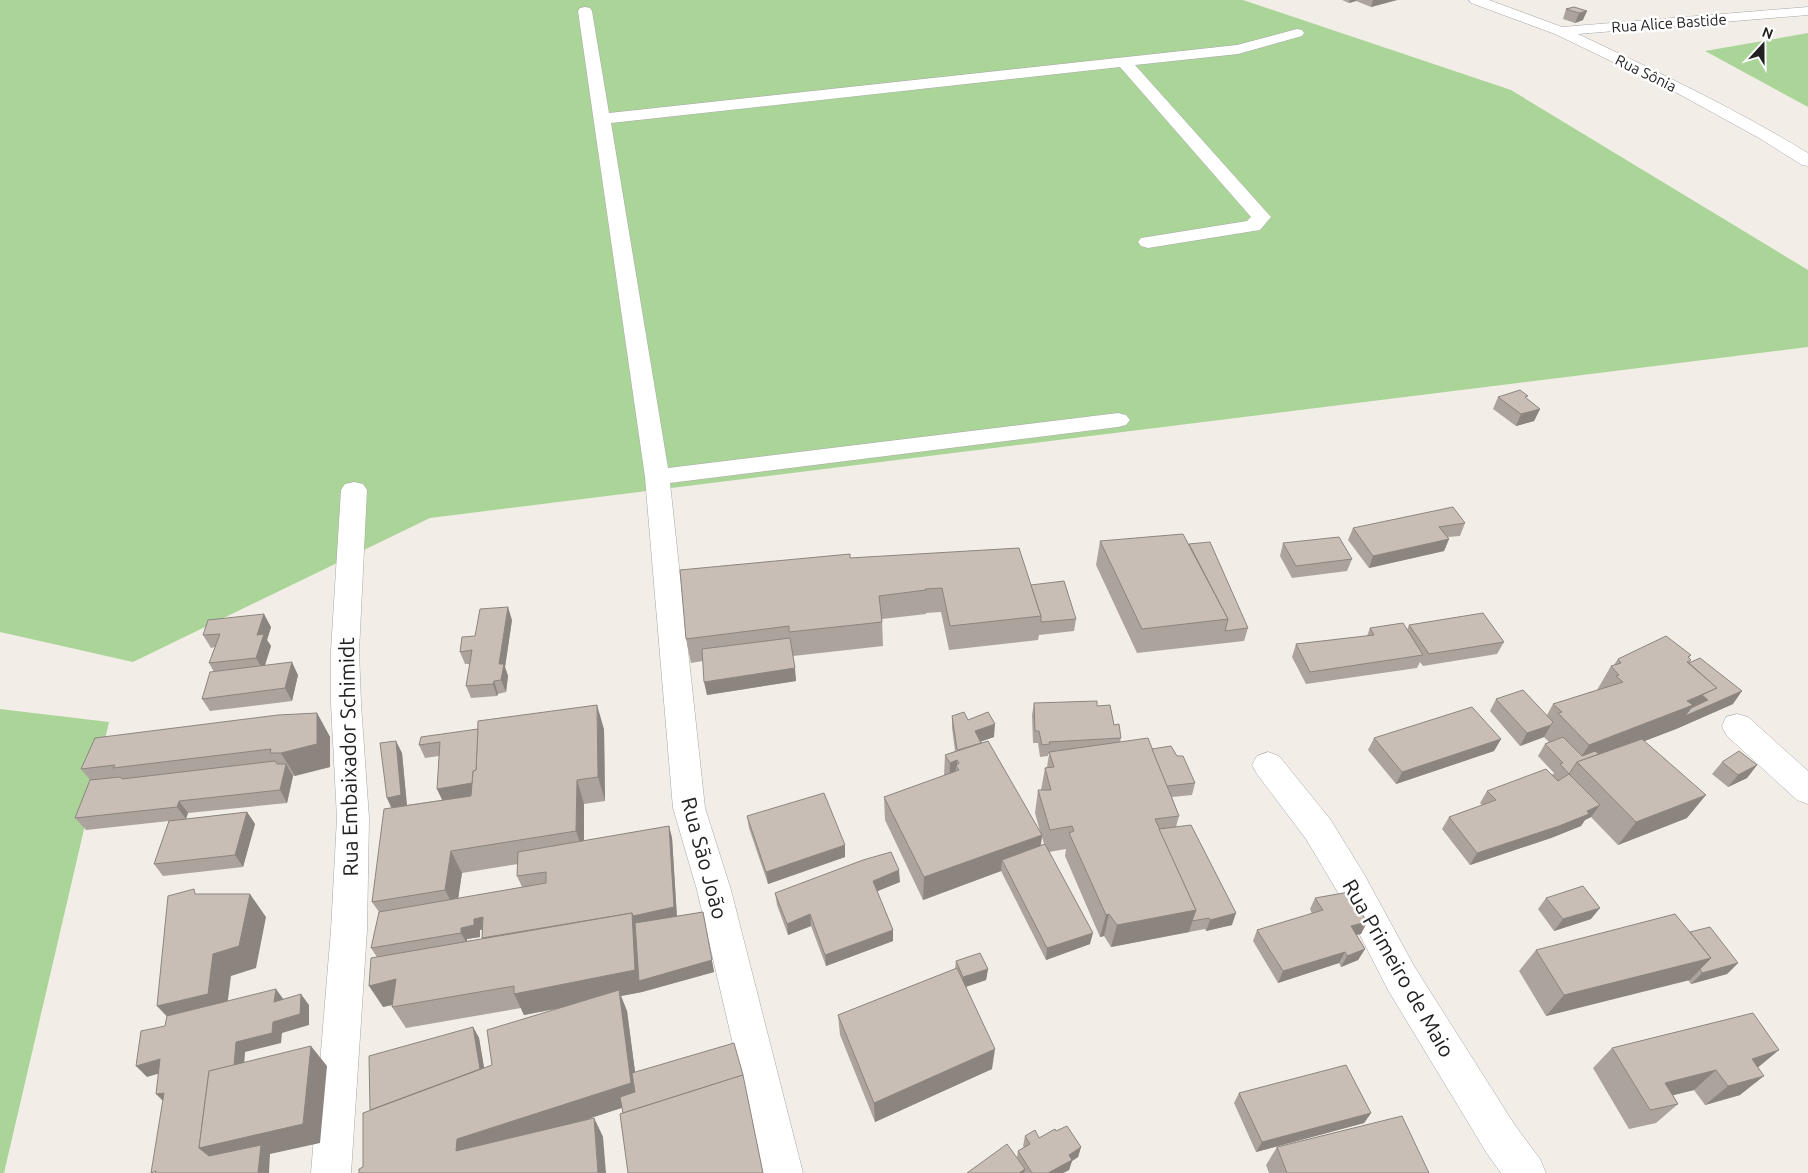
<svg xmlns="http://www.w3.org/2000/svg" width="1808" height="1173" font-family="Ubuntu,sans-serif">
  <rect width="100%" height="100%" fill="#f2eee7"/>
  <g fill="#abd598">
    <path d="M0,0h1243l268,90 297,180v77l-1378,171 -297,144 -133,-30z"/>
    <path d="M1808,33v74l-103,-56z"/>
    <path d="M0,709l109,13 -105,451h-4z"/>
  </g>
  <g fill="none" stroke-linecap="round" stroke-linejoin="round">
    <g stroke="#a8a8a8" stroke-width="1">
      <g id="street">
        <path d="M1469,0h20l73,27 246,-20v8l-230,19c78,37 156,74 230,119v13l-6,-1 -43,-27 -82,-45 -122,-59 -84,-31z"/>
        <path d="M585,7l5,1 2,3 17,102 628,-68 60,-16 5,1 2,3 -2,3 -64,18 -103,11 136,152 -11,13 -112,18 -7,-2 -3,-4 3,-4 106,-17 4,-4 -131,-150 -509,56 57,345 450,-55 8,2 4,5 -4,5 -8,2 -448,56 35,325 26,82 72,283h-40l-66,-283 -24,-82 -28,-331 -67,-466 2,-3z"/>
        <path d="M354,482l9,2 4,6 -8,161 2,53 8,114 -2,112 -16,243h-40l20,-243 6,-112 -6,-114v-53l10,-161 4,-6z"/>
        <path d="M1737,714l11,3 60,54v33l-11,-4 -71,-65 -4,-9 4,-9z"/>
        <path d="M1268,752l11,4 51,63 34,55 50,92 100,158 26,35 6,14h-45l-15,-21 -98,-162 -48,-94 -34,-57 -49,-65 -5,-9 5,-9z"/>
      </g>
    </g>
    <use href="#street" fill="#fff" fill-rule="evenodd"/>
  </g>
  <g fill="#aca39d" fill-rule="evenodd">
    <path d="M1342,0h55l-26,7 -15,-6 -7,2z"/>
    <path d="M1574,7l9,13 -8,3 -12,-4 3,-10z"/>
    <path d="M1498,397l29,2 13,10 -6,12 -18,5 -23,-17z"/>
    <path d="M1465,523l-5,13 -12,1 1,2 -5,12 -75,17 -21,-28 5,-12z"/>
    <path d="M1100,541l89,3 59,84 -4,13 -107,12 -41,-88z"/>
    <path d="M1283,543l69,16 -5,12 -55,7 -12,-22z"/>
    <path d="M850,558l181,27 45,34 -2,12 -35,4 -1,5 -89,10 -8,-38 -15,1v1l-44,5 1,27 -90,10 3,25 -89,14 -4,-34 -12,2 -5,-24z"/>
    <path d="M512,620l-7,47 3,9 -2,16 -8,2 -1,2 -26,2 -5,-12 4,-22h-5l-5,-12 15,-16z"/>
    <path d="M1409,625l95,17 -7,12 -74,12 -3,-4 -3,6 -111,16 -14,-27 4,-13 71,-8 3,-8 37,2z"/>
    <path d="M271,627l-4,13 4,6 -6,20 33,9 -6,26 -82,10 -8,-12 12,-27 -5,-9 6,-16 -4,1 -8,-13z"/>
    <path d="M1691,655l-2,3 2,2 -2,3 44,41 -57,25 -32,12 43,77 -69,27 -27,-28 -6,3 -4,6 -30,12 -81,27 -28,-36 7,-12 33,-12 -2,-2 7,-12 65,-16 2,-2 -16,-17 7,-12 4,-2 -5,-5 -24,9 -30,-35 6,-12 51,16 6,-11 44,-14 14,-24 3,-1 4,-6z"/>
    <path d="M1034,703l63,3 17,19 7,13 -1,4 32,7 25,7 18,27 -3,12 -20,2 7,19 -3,11 56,98 -26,6 -1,-2 -94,18 -7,-11 -4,1 -35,-81 1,-7 -17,3 41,92 -44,16 -45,-89 -78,29 -38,-80 -1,-23 60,-21 1,-21 10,-4 -3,-23v-12l16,4 26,17 -13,4 59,90 -5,-18 3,-23h3l4,-22 2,-1 2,-13h-1v2l-8,1 -2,-14h-5l-1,-28zM1042,837l2,7 -3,1z"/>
    <path d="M317,713l13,24v30l-37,9 -6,27 -99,10 -2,6 61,-7 8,12 -12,43 -80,9 -9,-12 15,-43 -83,9 -11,-12 15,-38 -9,-11z"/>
    <path d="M604,729l1,72 -21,3v37l85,-15 3,12 5,78 26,-4 11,60 -72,20 -21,4 6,15 8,61 112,23 16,78h-135l-6,-65 -35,11 7,-1 9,19 -240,30 7,-57 103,-83 6,11 5,30 8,-3 63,-56 -31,6 -3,-7 -115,20 -14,-21v-2l-9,2 -6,-50 -6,-9 8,-36 -7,-10 19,-94 -4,-10 15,-45 5,52 35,-5 -5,-11 2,-33 -14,2 -6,-13 2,-8zM518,864l-1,12 5,11 -64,12 4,-26zM480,930h2v9l-15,2v-2l13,-2z"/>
    <path d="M1374,738l127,1 -7,12 -98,33 -28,-34z"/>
    <path d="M1722,762l35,3 -10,13 -19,9 -16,-13z"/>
    <path d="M747,816l98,41 -77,27 -19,-56z"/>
    <path d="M900,882l-23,9 16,39v11l-67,25 -15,-40 -23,9 -11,-30 -2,-12z"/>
    <path d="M1315,898l52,24 -6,12 -5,1 9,14 -7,11 -17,7 -2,-4 -61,20 -25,-42 4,-11 55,-16 -2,-5z"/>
    <path d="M1546,898l45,21 -37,12 -16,-22z"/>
    <path d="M1690,932l48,31 -11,11 -36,10 -3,-4 -142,36 -27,-45 17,-21z"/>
    <path d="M956,961l32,8 -2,11 -20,7 26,82 -117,53 -35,-87 -2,-20 117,-46z"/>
    <path d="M1612,1048l146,19 -18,28 -35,10 -11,-15 -21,5 5,9 -22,19 -27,6 -36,-61z"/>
    <path d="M1239,1093l132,20 -7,10 -108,29 -22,-49z"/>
    <path d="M1056,1131l25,16 -3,10 -6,4 -3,9 -6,3h-96l50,-16 1,-6 6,-4 -1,-1 2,-10 14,2z"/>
    <path d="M1277,1147l152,26h-160l-3,-8z"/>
  </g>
  <g fill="#8c857f">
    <path d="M1350,0h6v1l-7,2z"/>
    <path d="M1373,0h24l-26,7z"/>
    <path d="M1587,11l-4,9 -8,3 4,-10z"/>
    <path d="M1540,409l-6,12 -18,5 5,-12z"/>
    <path d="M1449,539l-5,12 -75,17 4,-12z"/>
    <path d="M508,607l4,13 -7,47 3,9 -2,16 -5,-12 -2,-16z"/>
    <path d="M264,614l7,13 -4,13 4,6 -8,24 -7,-12 1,-23z"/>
    <path d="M292,662l6,13 -6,26 -7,-13z"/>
    <path d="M795,668l1,13 -89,14 -3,-13z"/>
    <path d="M494,681l4,13 -1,2 -4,-12z"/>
    <path d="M1717,688l25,3 -9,13 -57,25 9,-13 -9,13 -96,37 -3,-3 12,-18z"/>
    <path d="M597,705l7,24 1,72 -7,-24z"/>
    <path d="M317,713l13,24v30l-35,9 -14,-23z"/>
    <path d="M995,724l-1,13 -20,7 1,-13z"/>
    <path d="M1551,725l-7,12 -24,9 7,-13z"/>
    <path d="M1501,739l-7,12 -98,33 6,-12z"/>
    <path d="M396,741l6,12 5,54 -14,3 -6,-12z"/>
    <path d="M957,760v7l-1,-1 -1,18 -6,2 1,-23z"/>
    <path d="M286,764l7,12 -6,27 -7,-13z"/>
    <path d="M1757,765l-10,13 -19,9 10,-12z"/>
    <path d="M577,780l7,24v50l-8,-23z"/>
    <path d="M481,781l5,12 -43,8 -6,-12z"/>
    <path d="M1706,795l-19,23 -69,27 18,-23z"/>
    <path d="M179,801l9,12 -2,6 -9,-12z"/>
    <path d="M1600,805l-9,12 -6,3 -4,6 -30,12 -81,27 7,-12 110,-42z"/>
    <path d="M247,812l8,12 -12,43 -8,-12z"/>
    <path d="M669,826l3,12 5,81 26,-7 11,60 -72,20 -21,4 6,15 12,91 -169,56 -14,-7 1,-12 163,-143 -96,19 -10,-21z"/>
    <path d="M1042,835l-3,22 -37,3 -1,11 -78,29 1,-23z"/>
    <path d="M845,845v12l-77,27 -2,-12z"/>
    <path d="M451,851l11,22 -6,39 -11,-22z"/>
    <path d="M899,870l1,12 -27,11v-12z"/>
    <path d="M250,894l16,23 -10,51 -25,8 -5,39 -49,12 -20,-21z"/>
    <path d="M1600,908l-9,11 -37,12 9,-12z"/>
    <path d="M1196,910l-7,22 -78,15 6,-22z"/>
    <path d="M1236,913l-4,12 -26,6 4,-11z"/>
    <path d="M810,914l1,12 -23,9 -1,-11z"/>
    <path d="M1109,914l-5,22 -4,1 6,-22z"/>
    <path d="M483,917l5,11 -8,2v7l-13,2v5l-6,-11v-5l13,-9z"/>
    <path d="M1367,922l-6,12 -16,3 6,-11z"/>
    <path d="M893,930v11l-67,25 -1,-11z"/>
    <path d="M1093,933l-3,11 -44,16 1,-12z"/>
    <path d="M1365,949l-7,11 -17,7 6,-11z"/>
    <path d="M1345,952l-6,11 -61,20 5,-12z"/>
    <path d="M1711,958l-21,22 -144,36 18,-21z"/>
    <path d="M1738,963l-11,11 -36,10 11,-11z"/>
    <path d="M988,969l-2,11 -24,8 1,-11z"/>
    <path d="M396,979l13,22 -26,6 -14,-21z"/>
    <path d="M276,989l8,11 -10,2z"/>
    <path d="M301,994l8,11v20l-27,8 -1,10 -36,9 -2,34 68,-40 16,20 -7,77 -50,11 -1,19h-11l-38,-7 -21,-18 37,-106 37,-20z"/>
    <path d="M473,1027l6,11 9,53 -110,41z"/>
    <path d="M995,1049l-3,20 -117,53 -1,-19z"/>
    <path d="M1779,1050l-24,20 -3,-11z"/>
    <path d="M160,1059l11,11 -24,7 -11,-11z"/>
    <path d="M1716,1070l-22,20 -48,12 19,-19z"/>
    <path d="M1764,1076l-24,19 -35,10 23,-19z"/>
    <path d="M164,1093l3,12 -11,-11z"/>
    <path d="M1371,1113l-7,10 -108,29 6,-10z"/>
    <path d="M594,1118l9,19 3,36h-8z"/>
    <path d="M1081,1147l-3,10 -6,4 -3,9 -6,3h-15l21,-18z"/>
    <path d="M1025,1169l-1,4h-5z"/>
  </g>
  <g fill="#c8beb6" stroke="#8c857f">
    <path d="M1574,7l13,4 -8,2 -13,-4z"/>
    <path d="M1520,390l8,6 -3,1 15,12 -19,5 -23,-17z"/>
    <path d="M1453,507l12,16 -26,4 10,12 -76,17 -20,-28z"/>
    <path d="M1183,534l45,85 -86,10 -42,-88z"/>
    <path d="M1339,537l13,22 -56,7 -13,-23z"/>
    <path d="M1210,542l38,86 -23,3 3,-12 -39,-75z"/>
    <path d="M1019,548l22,68 -91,10 -8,-38 -17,1 1,1 -47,6 3,26 -93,10v-6l-103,13 -6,-69 170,-16v4z"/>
    <path d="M1064,581l12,38 -35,3v-6l-10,-31z"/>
    <path d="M508,607l-9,57h5l-3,16 -7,1 -1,3 -27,2 6,-36 -12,2 2,-15 13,-1 5,-27z"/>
    <path d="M1483,613l21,29 -75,12 -20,-29z"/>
    <path d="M264,614l-7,21 7,-1 -8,24 -47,5 11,-29 -17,1 5,-15z"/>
    <path d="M1403,623l20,32 -113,17 -14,-28 78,-9 -4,-7z"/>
    <path d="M1666,636l25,19 -3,2 3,3 -4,2 30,26 -30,13 6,4 -104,40 -31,-32 4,-1 -9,-8 70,-22 -7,-6 3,-1 -8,-9 10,-3 -3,-4z"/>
    <path d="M790,638l5,30 -91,14 -2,-33z"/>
    <path d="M1700,658l42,33 -57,25 6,-8 17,-8 -6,-5 15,-7 -28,-25z"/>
    <path d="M292,662l-7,26 -83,11 8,-27z"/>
    <path d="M1523,690l30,32 -2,3 -24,8 -31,-34z"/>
    <path d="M1097,701v5l13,-1 4,20 5,-1 2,14 -72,4 1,2 -8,1 -3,-14h-4l-1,-28z"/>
    <path d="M597,705l1,72 -21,3 -1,51 -125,20 -6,39 -73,12 12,-93 87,-13 2,-25 3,-1 2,-49z"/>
    <path d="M1472,707l29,32 -99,33 -28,-34z"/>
    <path d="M964,712l4,8 20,-8 7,12 -20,7 6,12 -23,7 -1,-1 -5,-33z"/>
    <path d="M317,713v31l-36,9h-11l1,-4 -158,19 2,-3 -34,4 14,-31 183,-23z"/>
    <path d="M478,729l-2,41 -3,1 -1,12 -35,6 3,-47 -21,3 2,-8z"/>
    <path d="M1563,737l19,19 13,-5 4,3 -22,8 -8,12 -9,-10 3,-1 -18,-19z"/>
    <path d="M1148,738l31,78 -24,3 41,91 -79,15 -8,-11 -3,1 -37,-82 5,-2 -2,-5 -22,4 -12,-40h13l-6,-22 9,-1 -5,-15z"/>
    <path d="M1642,739l64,56 -70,27 -59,-60z"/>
    <path d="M396,741l5,54 -14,3 -7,-55z"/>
    <path d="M988,741l54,94 -118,42 -40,-80 75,-27 -3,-4 3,-3 -2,-3 -7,3 -5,-8z"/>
    <path d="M1171,746l6,10h6l12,27 -28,3 -15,-37z"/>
    <path d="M1739,751l18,14 -19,10 -16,-13z"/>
    <path d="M275,761l2,3h9l-6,26 -101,11 -2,6 -102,11 15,-38 30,-3 2,2z"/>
    <path d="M1546,769l12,12 11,-7 31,31 -13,6 2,3 -30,12 -82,27 -28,-36 47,-17 -9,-9z"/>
    <path d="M824,793l21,52 -79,27 -19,-56z"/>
    <path d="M247,812l-12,43 -81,9 15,-43z"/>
    <path d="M1191,825l45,88 -26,7 -1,-2 -17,3 4,-11 -37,-81z"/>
    <path d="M669,826l5,81 -41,9 -1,-3 -150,25 1,-21 -9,2v6l-13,3v5l-90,15 8,-36 167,-29v-11l-29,4 1,-24z"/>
    <path d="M1045,844l48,89 -46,15 -45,-88z"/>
    <path d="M891,852l8,18 -26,11 20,49 -68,25 -15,-41 -23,10 -12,-31 88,-33z"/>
    <path d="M1583,886l17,22 -37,11 -17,-21z"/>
    <path d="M194,889l1,5h55l-11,52 -26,8 -5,40 -51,12 11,-110z"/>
    <path d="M1349,892l18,30 -16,4 14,23 -18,7 -2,-4 -62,19 -26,-41 66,-20 -8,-12z"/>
    <path d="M703,912l9,48 -73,21 -4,-58z"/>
    <path d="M632,913l3,57 -121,24v-8l-122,21 4,-28 -27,7 2,-28z"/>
    <path d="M1675,914l36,44 -147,37 -28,-45z"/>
    <path d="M1710,927l28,36 -36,10 -2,-4 11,-11 -21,-26z"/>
    <path d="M980,953l8,16 -25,8 -7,-16z"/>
    <path d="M957,968l38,81 -121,54 -36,-88z"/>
    <path d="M276,989l-2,13 27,-8 -1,20 -27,8 -1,11 -36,9 -2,23 -25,6 -10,77 10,8 52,-11 -3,28h-103l1,-2 -5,2 13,-80 -8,1 4,-35 -24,7 5,-35 24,-5 2,-10z"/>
    <path d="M619,990l12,93 -174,56 -1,12 138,-33 4,55h-239v-4l4,-2v-54l129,-48 -5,-35z"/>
    <path d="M1753,1013l26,37 -27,9 12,17 -36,10 -12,-16 -51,13 13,21 -28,6 -38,-62z"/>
    <path d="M473,1027l7,42 -110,41 -1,-54z"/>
    <path d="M734,1043l9,32 -120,38 -3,-16 15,-5 -3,-19z"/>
    <path d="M311,1046l-8,78 -104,24 10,-77z"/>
    <path d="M1346,1065l25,48 -109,29 -23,-49z"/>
    <path d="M743,1075l20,98h-135l-8,-59z"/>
    <path d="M1402,1116l27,57h-142l-10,-26z"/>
    <path d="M1067,1126l14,21 -12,8 3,5 -24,13h-16l-14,-22 12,-7 -5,-8 10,-6 4,8 16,-9 1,2z"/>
    <path d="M1007,1144l18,25 -6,4h-52z"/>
  </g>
  <g text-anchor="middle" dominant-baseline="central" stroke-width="5" stroke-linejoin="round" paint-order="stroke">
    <g font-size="15" fill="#212121" stroke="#fff">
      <text transform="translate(1669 23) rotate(-4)">Rua Alice Bastide</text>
      <text transform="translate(1646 73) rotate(26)">Rua Sônia</text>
    </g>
    <g font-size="21" fill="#212121" stroke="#fff">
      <text transform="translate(348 757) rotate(-91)">Rua Embaixador Schimidt</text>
      <text transform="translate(705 858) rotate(75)">Rua São João</text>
      <text transform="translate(1399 968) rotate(60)">Rua Primeiro de Maio</text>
    </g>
  </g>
  <g transform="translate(1763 45) rotate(21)" stroke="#ffffff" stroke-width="4" paint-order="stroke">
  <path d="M0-4L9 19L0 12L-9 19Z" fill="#212121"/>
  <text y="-8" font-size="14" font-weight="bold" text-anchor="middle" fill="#212121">N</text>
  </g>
</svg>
